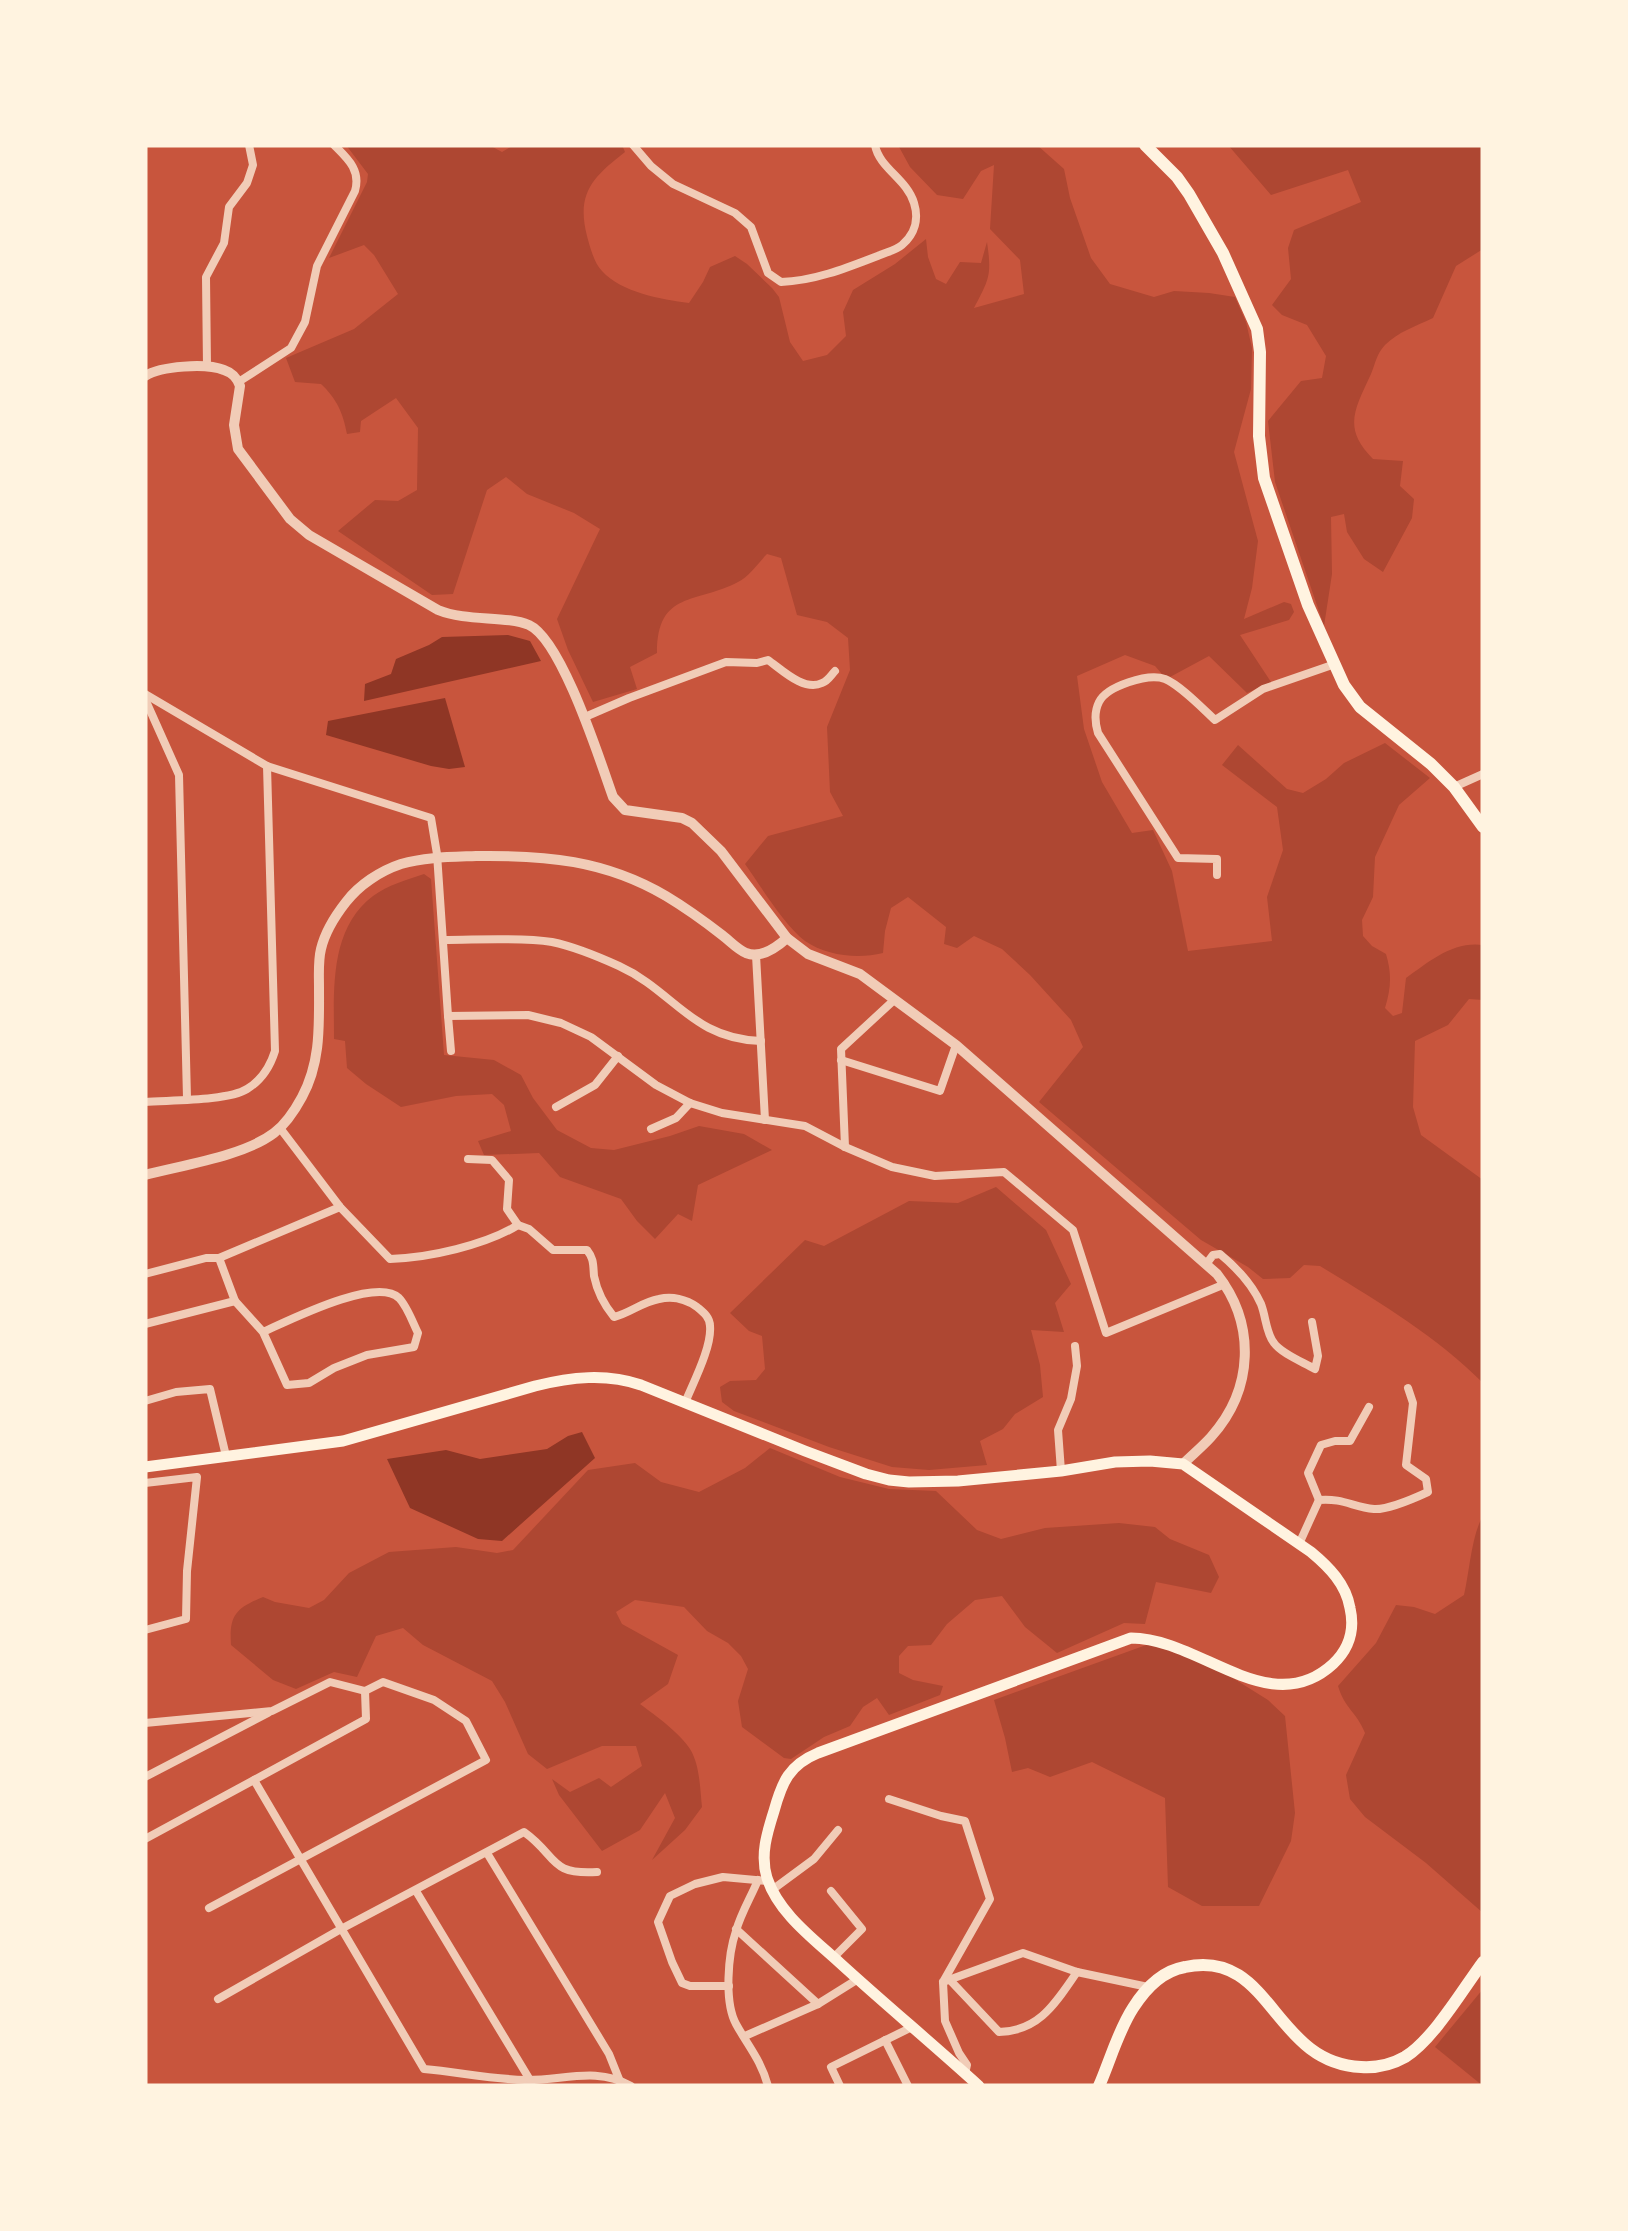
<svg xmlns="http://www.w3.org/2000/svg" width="1628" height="2231" font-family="'IBM Plex Sans',sans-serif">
  <rect width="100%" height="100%" fill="#c8553d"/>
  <g fill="#ae4732">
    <path d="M346,145h143l13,7 12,-7h108l3,7c-32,25 -49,41 -38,84 3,11 7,27 15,35 20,22 59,28 87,32l14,-21 7,-15 25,-11 12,8 25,24 7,9 11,45 13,19 24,-6 19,-19 -3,-24 10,-22 42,-26 31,-25 2,18 8,22 10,5 14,-22 21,1 6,-21c5,34 2,37 -13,66l50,-14 -4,-34 -30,-31 4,-64 -13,6 -18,28 -26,-4 -27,-28 -12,-22h139l27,24 6,29 21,60 19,26 44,13 20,-6 35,2 26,4 11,25 6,26 -1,41 -17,63 24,89 -6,47 -8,31 40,-17 7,2 3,8 -5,8 -49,15 31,47 -24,11 -38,-37 -39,21 -8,-3 -7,-8 -30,-11 -48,21 7,53 18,53 30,51 21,-3 19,41 16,80 84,-10 -5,-44 16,-47 -6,-43 -55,-42 16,-20 49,44 16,4 23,-14 18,-16 41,-20 45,35 -31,27 -24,52 -2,40 -11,23 1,16 9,10 14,8c6,20 5,34 -1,54l8,8 9,-3 4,-35c24,-17 47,-37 77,-33v55l-14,-1 -21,26 -33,16 -2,66 8,28 62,45v203c-48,-48 -106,-82 -163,-117l-16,-1 -14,13 -27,1 -15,-12 -47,-27 -162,-138 44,-55 -12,-27 -41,-45 -28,-26 -28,-13 -17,12 -13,-4 2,-17 -38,-30 -17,11 -6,23 -2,22c-25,6 -56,3 -78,-12 -21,-16 -45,-56 -60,-77l23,-28 75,-20 -13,-24 -3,-65 23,-57 -2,-32 -21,-16 -30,-7 -16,-57 -14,-4c-9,9 -18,23 -29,28 -41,22 -81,8 -81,71l-27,14 7,22 -44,13 -25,-52 -11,-31 43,-90 -26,-16 -47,-19 -21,-17 -19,13 -34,104 -21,1 -94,-64 37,-31 23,1 19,-11 1,-62 -22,-30 -35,23 -1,11 -13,2c-4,-21 -10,-35 -26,-50l-26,-2 -9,-24 68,-29 44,-35 -24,-39 -10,-10 -35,13 38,-76 1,-8z"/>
    <path d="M1228,145h255v104l-27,17 -23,52c-17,8 -35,14 -48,27 -8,8 -10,19 -14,29 -16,35 -29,54 2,85l30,2 -3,25 14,13 -2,19 -29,54 -19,-13 -17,-27 -3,-18 -13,3 1,57 -8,52 -49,-144 -7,-61 33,-40 21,-3 4,-22 -19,-31 -25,-10 -10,-10 19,-26 -3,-31 6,-18 67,-28 -13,-32 -77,25z"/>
    <path d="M424,874l7,5 13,176 50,5 27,15 12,23 24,32 34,18 23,2 56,-14 29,-10 45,8 28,16 -74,35 -6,36 -14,-7 -23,25 -18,-18 -16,-22 -61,-22 -21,-24 -55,2 -6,-14 33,-10 -7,-26 -12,-11 -36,2 -55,11 -35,-23 -19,-16 -2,-27 -11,-2c0,-48 -5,-110 39,-143 15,-11 33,-16 51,-22z"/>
    <path d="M996,1187l50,43 25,54 -16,19 9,29 -33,-2 9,35 3,32 -28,17 -12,15 -23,12 7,24 -58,5 -37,-3 -63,-20 -95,-36 -12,-9 -2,-15 10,-6 26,-1 9,-11 -3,-33 -13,-5 -19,-18 75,-73 19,6 85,-45 49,2z"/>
    <path d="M770,1448l70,29 49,12 47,2 41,39 24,9 44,-11 74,-5 36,4 15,12 39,16 10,22 -8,16 -55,-11 -11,42 -21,-1 -67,30 -32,-26 -23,-31 -27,4 -28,24 -16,21 -23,1 -9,10v17l14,7 30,6 -3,9 -51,20 -12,-17 -14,9 -13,19 -26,11 -33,22 -7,-1 -42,-31 -4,-26 10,-32 -7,-13 -13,-13 -21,-12 -23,-24 -49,-7 -19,12 6,12 56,31 -10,29 -28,20c16,12 40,29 50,45 10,16 10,40 12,58l-17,23 -33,30 23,-42 -10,-25 -25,37 -38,21 -43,-56 -7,-16 18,13 29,-14 12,9 31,-21 -6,-20h-34l-55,23 -19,-15 -23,-52 -13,-21 -69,-36 -20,-17 -27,8 -19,41 -23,-5 -38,17 -23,-9 -42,-35c-2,-30 5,-37 32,-48l12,5 34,6 15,-8 25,-27 40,-21 67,-5 41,6 16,-3 75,-80 47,-7 26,19 38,10 46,-24z"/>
    <path d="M1483,1515v398l-57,-50 -61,-46 -15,-18 -4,-24 19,-42c-9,-22 -20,-24 -27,-47l38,-43 20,-38 18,2 21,7 29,-19c6,-26 7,-57 19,-80z"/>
    <path d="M1149,1644l63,21 56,35 17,16 10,97 -4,28 -32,65h-57l-34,-19 -3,-89 -73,-36 -42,15 -22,-9 -16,4 -7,-34 -11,-38z"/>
    <path d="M1483,1989v97l-48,-39z"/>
  </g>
  <g fill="#8f3625">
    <path d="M508,635l22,6 11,20 -177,40 1,-17 26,-10 5,-15 33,-14 13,-8z"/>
    <path d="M445,698l20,69 -16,2 -18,-3 -105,-31 2,-14z"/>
    <path d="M582,1432l13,26 -93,83 -24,-2 -68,-31 -23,-49 59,-9 34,9 67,-10 21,-13z"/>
  </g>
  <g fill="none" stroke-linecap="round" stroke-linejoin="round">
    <g stroke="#f1ccb7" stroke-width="8">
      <path d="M633,145l18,21 22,18 62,29 16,14 17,46 13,9c34,-1 68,-15 99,-27 7,-3 16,-5 22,-10 13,-11 17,-26 12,-42 -7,-24 -35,-35 -39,-58"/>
      <path d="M207,367l-1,-90 18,-34 5,-36 18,-24 6,-18 -4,-20"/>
      <path d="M240,381l51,-33 14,-26 12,-56 38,-75c6,-21 -7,-32 -21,-46"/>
      <path d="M145,694l122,72 164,52 6,36 11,162 80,-1 33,8 30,14 65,48 34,18 32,10 83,13 40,21 47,20 43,9 69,-4 69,58 33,103 119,-49"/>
      <path d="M145,699l34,76 8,323"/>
      <path d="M585,717l44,-19 97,-36 31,1 11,-3c13,9 36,32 54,23 6,-2 9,-8 13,-12"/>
      <path d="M1454,787l29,-13"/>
      <path d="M1217,875v-16l-39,-1 -80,-125c-3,-10 -4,-21 1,-31 8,-16 49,-29 66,-23 15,6 37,29 50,41l48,-31 72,-25"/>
      <path d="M443,940c34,0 76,-3 109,2 24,5 45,14 67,24 55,25 73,73 142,75"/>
      <path d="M756,955l9,165"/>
      <path d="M448,1016l3,35"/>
      <path d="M841,1060l99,31 16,-46"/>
      <path d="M145,1102c25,-2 83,-1 102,-13 15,-9 23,-22 28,-38l-8,-285"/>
      <path d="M556,1107l39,-22 23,-29"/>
      <path d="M280,1128l60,79 50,52c38,-1 96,-14 128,-34l-11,-16 2,-29 -17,-20 -24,-1"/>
      <path d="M651,1129l25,-11 14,-15"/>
      <path d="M845,1147l-4,-98 52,-48"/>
      <path d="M518,1225l11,4 24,21h34c7,9 6,14 7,26 3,15 11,30 20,41 16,-4 28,-15 45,-18 13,-3 27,0 38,8 6,5 13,10 13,19 2,21 -17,57 -25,77"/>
      <path d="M1207,1263l6,-8 7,-1c17,14 32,30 41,50 5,13 5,29 13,39 8,11 29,19 41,26l3,-13 -6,-34"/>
      <path d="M145,1274l61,-16h13"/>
      <path d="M235,1301l-16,-43 121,-51"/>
      <path d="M145,1324l90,-23 28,31 24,53 22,-2 25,-15 33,-13 47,-8 4,-14c-5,-10 -11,-27 -19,-35 -23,-22 -111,23 -136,34"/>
      <path d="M145,1401l31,-9 34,-3 16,67"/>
      <path d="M1061,1471l-3,-41 13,-31 6,-33 -2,-20"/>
      <path d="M145,1483l52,-6 -10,94 -1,48 -41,11"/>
      <path d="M1319,1500l-11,-27 13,-28 14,-4h15l19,-34"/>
      <path d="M1299,1544l20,-44c24,-2 34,7 55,9 14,1 41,-11 54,-17l-2,-13 -20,-14 7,-62 -5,-15"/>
      <path d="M145,1723l127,-12 58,-29 35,9 18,-9 51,18 32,21 20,39 -277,148"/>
      <path d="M145,1777l123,-64"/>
      <path d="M254,1780l112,-61 -1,-28"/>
      <path d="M889,1799l52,17 24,5 25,78 -47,83 2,39 14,32 8,12 -2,9"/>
      <path d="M145,1839l109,-59 170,289c34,3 67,10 101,11 37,1 71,-14 106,6"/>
      <path d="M487,1853l122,201 10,25"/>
      <path d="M758,1880c-7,17 -17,33 -22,51 -8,23 -12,71 0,93 12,22 25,36 32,62"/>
      <path d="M772,1890l42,-31 24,-29"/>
      <path d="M416,1891l114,189"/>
      <path d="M831,1891l31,38 -28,28"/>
      <path d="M736,1929l82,75"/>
      <path d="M949,1979l50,53c41,-1 57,-30 78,-60"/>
      <path d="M943,1982l80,-29 54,19 71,15"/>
      <path d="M729,1986h-39l-8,-3 -10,-21 -14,-40 12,-26 25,-12 28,-7 45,4"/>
      <path d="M218,1999l123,-70 183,-97c34,24 24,43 73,40"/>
      <path d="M745,2036l73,-32 40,-25"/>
      <path d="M885,2040l23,46"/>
      <path d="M840,2086l-9,-19 81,-40"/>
    </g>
    <g stroke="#f1ccb7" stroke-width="10">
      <path d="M145,376c16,-10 61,-13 79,-6 9,3 13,8 16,16l-6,39 4,24 52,70 19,16 129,75c29,12 67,5 91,15 33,15 71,136 84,172l12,13 57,8 10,5 29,28 66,87 21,16 52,20 96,71 261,229c39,50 37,115 -6,163 -9,10 -19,18 -28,27"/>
      <path d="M145,1175c38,-10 99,-19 129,-42 12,-9 21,-23 28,-36 19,-35 17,-72 17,-110 0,-13 -1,-26 2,-38 4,-17 14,-33 25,-47 13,-17 34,-31 55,-38 24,-7 50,-7 75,-8 69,-1 129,4 190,40 20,12 38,25 56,39 8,6 15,14 24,18 15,6 30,-5 41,-15"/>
    </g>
    <path stroke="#fff3e0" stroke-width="11" d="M145,1467l198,-26 192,-55c36,-9 71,-13 106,-1l164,66 61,23 23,6 20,2 49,-1 103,-10 54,-9 35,-1 33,3 128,88c18,15 35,32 39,56 5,22 0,40 -17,56 -63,58 -133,-26 -202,-26l-313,115c-29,12 -36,29 -44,58 -7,22 -14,44 -7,67 12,36 47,61 74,86 45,41 93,81 138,122"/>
    <g stroke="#fff3e0" stroke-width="12">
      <path d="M1145,145l32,32 12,17 34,59 34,76 3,23 -1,84 5,42 44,127 36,80 16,22 71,57 23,23 29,40"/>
      <path d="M1099,2086c11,-25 19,-55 34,-78 12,-19 29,-37 52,-41 87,-19 87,96 176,100 16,1 30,-2 44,-10 28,-17 58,-68 78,-95"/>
    </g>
  </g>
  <rect width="1628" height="2231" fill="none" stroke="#fff3e0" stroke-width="295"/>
</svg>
